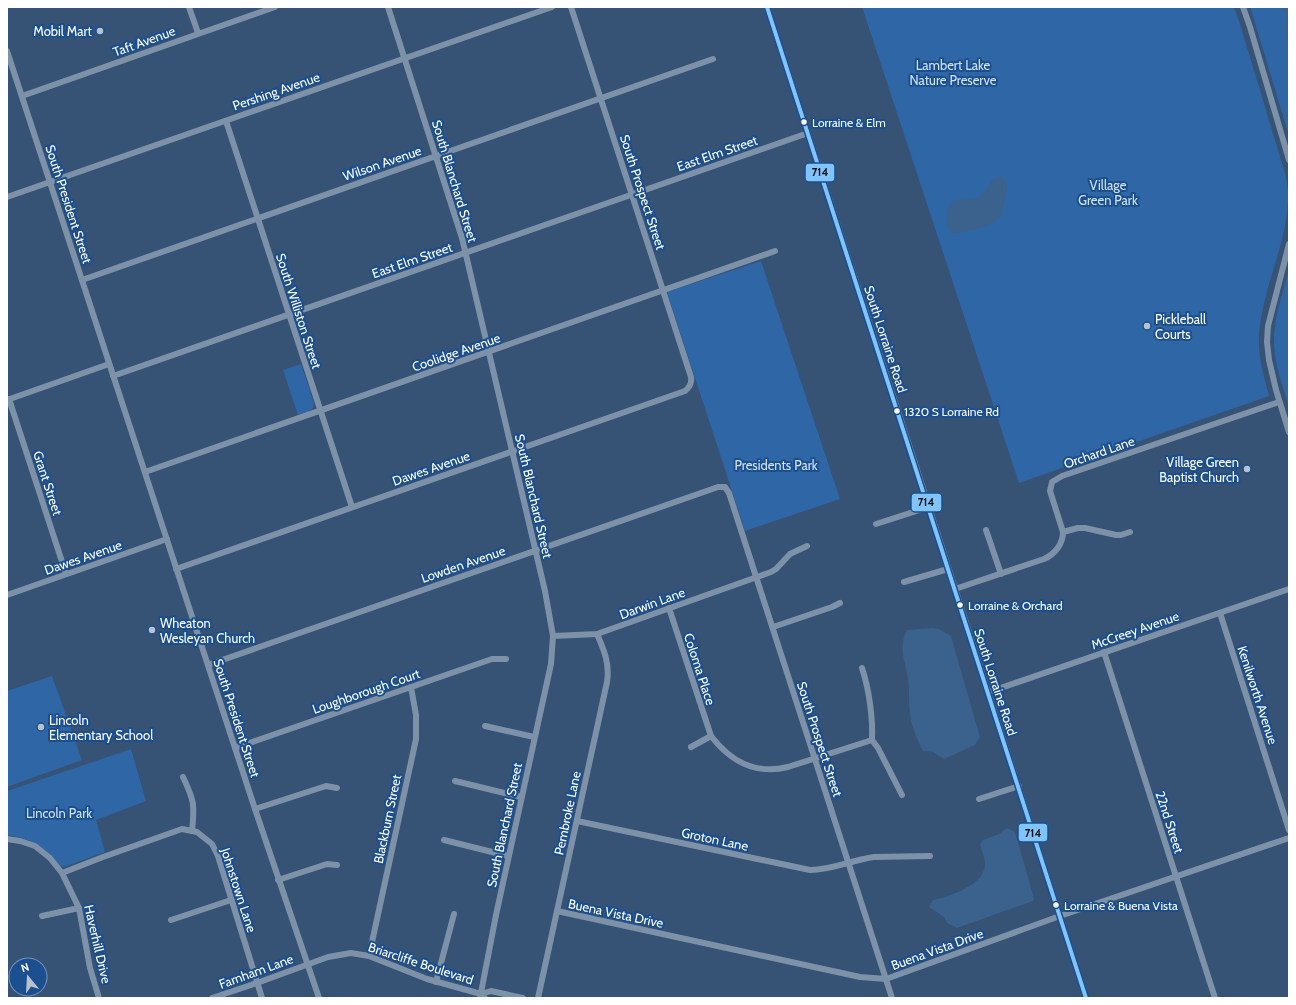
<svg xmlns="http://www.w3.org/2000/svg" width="1296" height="1005" font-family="Cabin,sans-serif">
  <rect width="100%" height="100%" fill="#365274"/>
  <g fill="#2f66a5">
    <path d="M862,7h372l6,17 41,136c3,10 6,19 7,30 2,50 -26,96 -29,146 -1,21 5,40 10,60l-250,87z"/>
    <path d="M1250,7h39v129l-37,-123z"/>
    <path d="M761,261l79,238 -95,32 -78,-239z"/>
    <path d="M1289,269v138c-6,-20 -14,-41 -15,-63 -1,-25 9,-51 15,-75z"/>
    <path d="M301,364l13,39c0,9 -9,9 -16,12l-15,-45z"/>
    <path d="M52,676l30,84 -75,27v-96z"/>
    <path d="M131,749l15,52 -50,19 9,32 -41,15 -4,-1c-13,-19 -31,-28 -53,-31v-44z"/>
  </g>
  <g fill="#3b618d">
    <path d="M1280,7h9v35c-11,-11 7,-25 -9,-35z"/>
    <path d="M999,176c13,4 7,21 4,30 -1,5 -2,11 -6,14 -8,7 -34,13 -44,13 -6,-5 -7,-9 -6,-17 2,-25 18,-11 33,-20 8,-5 10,-17 19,-20z"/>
    <path d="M932,628l7,1 12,7 29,101 -5,8 -31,14 -11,-7 -10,-1c-6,-12 -12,-25 -13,-38 -2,-12 0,-23 -2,-35 -3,-16 -10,-32 -1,-48z"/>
    <path d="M1007,828l8,4 19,66 -1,3 -76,27 -10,-5 -3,-6 -15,-10 4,-7c17,-4 49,-14 52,-34 1,-6 -3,-15 -5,-21l3,-5 16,-6z"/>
  </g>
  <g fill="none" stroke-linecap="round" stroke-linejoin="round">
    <g stroke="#7d92a8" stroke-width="6">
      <path d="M189,7l9,26"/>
      <path d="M388,7l74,231 83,353 8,45 -2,28 -55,251 -16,83"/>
      <path d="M767,7l152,469 167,522"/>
      <path d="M1243,7l7,20 39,133"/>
      <path d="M7,51l248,758 64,189"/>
      <path d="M22,96l253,-89"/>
      <path d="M226,121l126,386"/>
      <path d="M7,197l545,-190"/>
      <path d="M1289,244l-21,82 -1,16 2,18 7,30 13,42"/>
      <path d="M82,280l631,-221"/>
      <path d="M113,376l695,-243"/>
      <path d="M9,399l57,175"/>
      <path d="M7,400l102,-36"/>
      <path d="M145,472l630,-221"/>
      <path d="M876,524l53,-17"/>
      <path d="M986,530l15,44"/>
      <path d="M1063,532l15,-4h7l31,7h5l9,-3"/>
      <path d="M176,569l509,-178c5,-4 7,-8 6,-14l-120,-370"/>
      <path d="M904,582l44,-13"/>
      <path d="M955,589l89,-30c11,-5 19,-15 19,-27l-13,-41 2,-9 10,-6 217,-74"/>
      <path d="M7,595l160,-56"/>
      <path d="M669,608l42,128c20,26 44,39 77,31l84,-27"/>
      <path d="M1220,613l69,217"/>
      <path d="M773,627l59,-20 8,-4"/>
      <path d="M553,636l44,-2 160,-57 14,-5 5,-3 14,-15 17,-8"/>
      <path d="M1104,652l111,346"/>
      <path d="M208,665l510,-178h7l4,6 11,34 152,471"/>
      <path d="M862,668c7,21 11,50 10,72"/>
      <path d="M989,692l300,-103"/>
      <path d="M485,726l49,11"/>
      <path d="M872,740l6,8 24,47"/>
      <path d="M691,747l20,-11"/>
      <path d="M235,748l257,-89h14"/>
      <path d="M183,777c11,23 12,28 9,54"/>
      <path d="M455,781l66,16"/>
      <path d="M979,799l40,-13"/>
      <path d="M255,809l71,-23 11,2"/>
      <path d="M577,821l233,49c24,0 41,-10 64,-13l56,-1"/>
      <path d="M7,839l13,2 15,5 15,12 12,15 17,35 11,60 9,30"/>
      <path d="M444,840l64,16"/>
      <path d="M62,873l41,-16 79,-28 15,3 15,12 6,12 44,142"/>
      <path d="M278,880l49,-16 10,1"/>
      <path d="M557,911l303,66 26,2 174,-63 229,-78"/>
      <path d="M42,916l37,-8"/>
      <path d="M171,920l60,-20"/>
      <path d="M369,956l47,-217v-24l-5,-28"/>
      <path d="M436,982l18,-68"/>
      <path d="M481,994l10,-3 32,7"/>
      <path d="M212,998l45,-15 71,-26 23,-4 18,3 58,23 54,15 4,4"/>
      <path d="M538,998l69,-316c3,-18 -3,-32 -10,-48"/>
    </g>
    <g stroke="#1b4f8f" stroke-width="7">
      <path id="bus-1" d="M767,7l319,991"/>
    </g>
    <use href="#bus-1" stroke="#80c4ff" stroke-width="4"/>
  </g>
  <g fill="#b9c2ce" stroke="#1b4f8f" stroke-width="1.5">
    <circle cx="100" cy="31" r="4"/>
    <circle cx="1147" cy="326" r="4"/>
    <circle cx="1247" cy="469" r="4"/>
    <circle cx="152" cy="630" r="4"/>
    <circle cx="41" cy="727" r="4"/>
  </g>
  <g fill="#fff" stroke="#1b4f8f" stroke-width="1.5">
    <circle cx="804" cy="122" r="3.5"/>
    <circle cx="897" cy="411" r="3.5"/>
    <circle cx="960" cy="605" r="3.5"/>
    <circle cx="1056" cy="905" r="3.5"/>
  </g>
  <g text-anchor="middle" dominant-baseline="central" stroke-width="4" stroke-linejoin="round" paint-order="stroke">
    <g font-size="12" fill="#fff" stroke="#1b4f8f" text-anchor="start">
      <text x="812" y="122">Lorraine &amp; Elm</text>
      <text x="904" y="411">1320 S Lorraine Rd</text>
      <text x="968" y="605">Lorraine &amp; Orchard</text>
      <text x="1064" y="905">Lorraine &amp; Buena Vista</text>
    </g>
    <g font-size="13" fill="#fff" stroke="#1b4f8f" text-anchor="start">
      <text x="92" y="31" text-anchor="end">Mobil Mart</text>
      <text x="1155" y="319">Pickleball<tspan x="1155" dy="15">Courts</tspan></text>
      <text x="1239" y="462" text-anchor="end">Village Green<tspan x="1239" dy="15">Baptist Church</tspan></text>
      <text x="160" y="623">Wheaton<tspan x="160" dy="15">Wesleyan Church</tspan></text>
      <text x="49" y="720">Lincoln<tspan x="49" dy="15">Elementary School</tspan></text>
    </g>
    <g font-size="13" fill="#fff" stroke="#1b4f8f">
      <text transform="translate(144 41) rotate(-20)">Taft Avenue</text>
      <text transform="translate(276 91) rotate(-19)">Pershing Avenue</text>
      <text transform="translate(717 153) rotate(-19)">East Elm Street</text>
      <text transform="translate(382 163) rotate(-19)">Wilson Avenue</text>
      <text transform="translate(455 181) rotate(73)">South Blanchard Street</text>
      <text transform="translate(643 192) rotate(72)">South Prospect Street</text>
      <text transform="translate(69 204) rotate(72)">South President Street</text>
      <text transform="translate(412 260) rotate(-19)">East Elm Street</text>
      <text transform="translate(299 311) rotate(72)">South Williston Street</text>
      <text transform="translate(886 339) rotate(72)">South Lorraine Road</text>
      <text transform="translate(456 352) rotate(-19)">Coolidge Avenue</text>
      <text transform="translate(1099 452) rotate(-19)">Orchard Lane</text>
      <text transform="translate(431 468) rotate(-19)">Dawes Avenue</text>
      <text transform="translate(48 483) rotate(72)">Grant Street</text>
      <text transform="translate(534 496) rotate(77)">South Blanchard Street</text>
      <text transform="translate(83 557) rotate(-19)">Dawes Avenue</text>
      <text transform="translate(463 564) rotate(-19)">Lowden Avenue</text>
      <text transform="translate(652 603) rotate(-20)">Darwin Lane</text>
      <text transform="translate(1135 630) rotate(-19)">McCreey Avenue</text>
      <text transform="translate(700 669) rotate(72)">Coloma Place</text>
      <text transform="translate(996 682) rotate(72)">South Lorraine Road</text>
      <text transform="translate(366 691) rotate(-19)">Loughborough Court</text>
      <text transform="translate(1258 695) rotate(72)">Kenilworth Avenue</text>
      <text transform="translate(237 718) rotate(72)">South President Street</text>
      <text transform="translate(820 739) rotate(72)">South Prospect Street</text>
      <text transform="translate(567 813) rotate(-78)">Pembroke Lane</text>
      <text transform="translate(387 819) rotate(-78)">Blackburn Street</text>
      <text transform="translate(1170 822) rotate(72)">22nd Street</text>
      <text transform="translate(504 825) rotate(-78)">South Blanchard Street</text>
      <text transform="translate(715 839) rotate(12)">Groton Lane</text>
      <text transform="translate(239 890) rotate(72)">Johnstown Lane</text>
      <text transform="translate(616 913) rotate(12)">Buena Vista Drive</text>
      <text transform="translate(98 944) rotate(77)">Haverhill Drive</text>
      <text transform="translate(937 949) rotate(-20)">Buena Vista Drive</text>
      <text transform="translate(421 963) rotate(18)">Briarcliffe Boulevard</text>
      <text transform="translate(256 971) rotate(-20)">Farnham Lane</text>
    </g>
    <g font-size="13" fill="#cfe3fa" stroke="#1b4f8f">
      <text x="953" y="65">Lambert Lake<tspan x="953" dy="15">Nature Preserve</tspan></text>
      <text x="1108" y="185">Village<tspan x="1108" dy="15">Green Park</tspan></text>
      <text x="776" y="465">Presidents Park</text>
      <text x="59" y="813">Lincoln Park</text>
    </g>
  </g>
  <g stroke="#1b4f8f" stroke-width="1.5">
    <rect x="805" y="163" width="30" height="19" rx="4" fill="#80c4ff"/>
    <rect x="911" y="493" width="31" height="19" rx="4" fill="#80c4ff"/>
    <rect x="1018" y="823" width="30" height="19" rx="4" fill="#80c4ff"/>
  </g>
  <g font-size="11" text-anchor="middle" font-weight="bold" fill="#111">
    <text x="820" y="176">714</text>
    <text x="926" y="506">714</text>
    <text x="1033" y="837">714</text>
  </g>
  <rect width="1296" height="1005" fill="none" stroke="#ffffff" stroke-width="16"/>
  <g transform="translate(28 977) rotate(342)"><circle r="19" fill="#1b4f8f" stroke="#7695bc"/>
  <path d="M0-3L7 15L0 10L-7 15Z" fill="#b9c2ce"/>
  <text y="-6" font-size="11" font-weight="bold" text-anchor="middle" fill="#ffffff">N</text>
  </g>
</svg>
